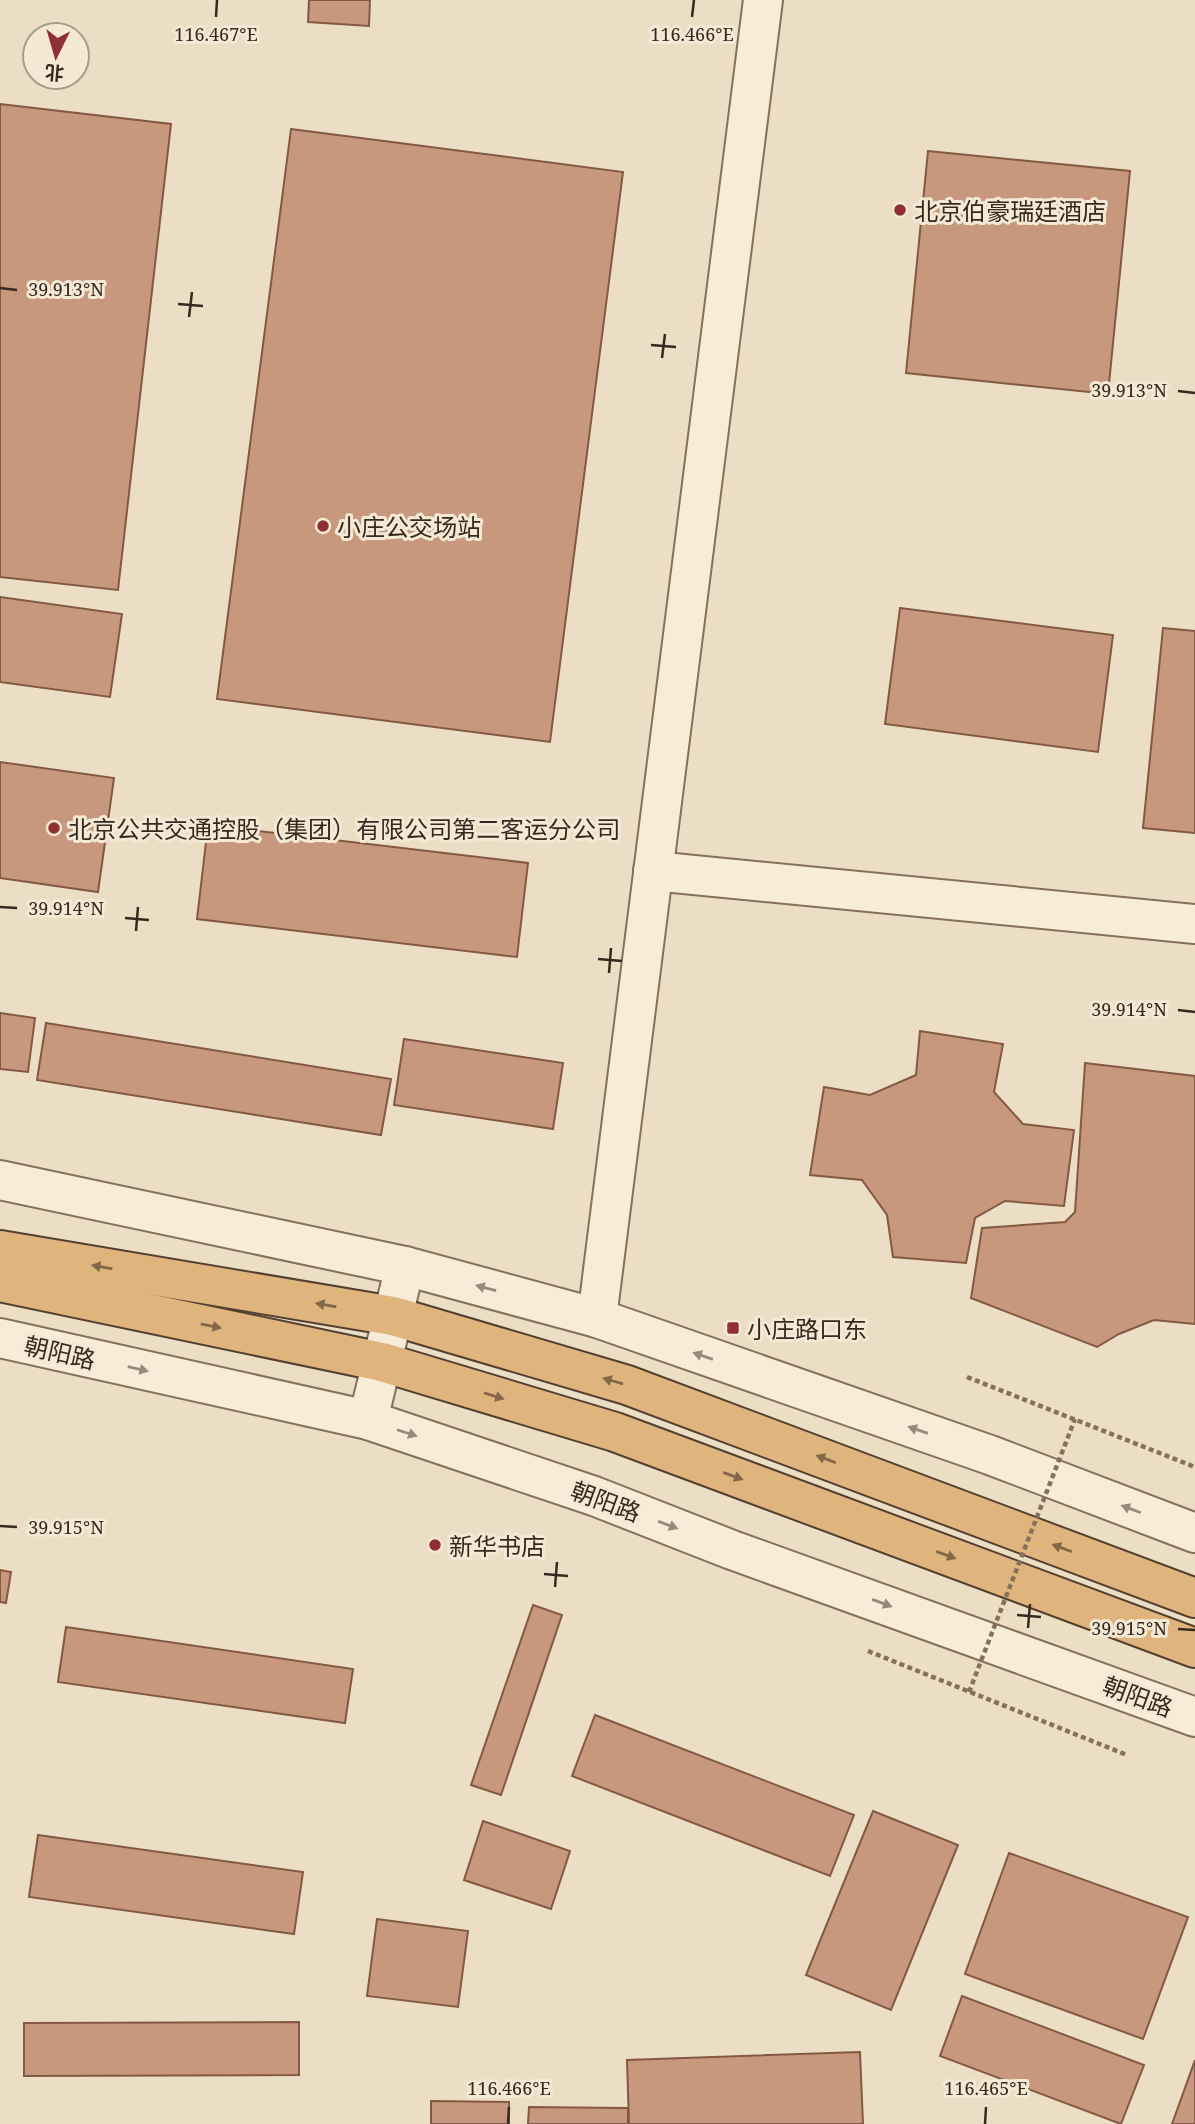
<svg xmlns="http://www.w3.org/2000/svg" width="1195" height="2124" font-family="'Noto Serif','Noto Sans SC',serif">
  <rect width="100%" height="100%" fill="#ebdec5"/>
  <g fill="#c7987d" stroke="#835943" stroke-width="2">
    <path d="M309,0h61l-1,26 -61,-4z"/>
    <path d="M0,104l171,20 -53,466 -118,-13z"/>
    <path d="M291,129l332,43 -73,570 -333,-43z"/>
    <path d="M928,151l202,20 -22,223 -202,-21z"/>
    <path d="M0,597l122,17 -12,83 -110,-15z"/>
    <path d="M900,608l213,27 -15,117 -213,-28z"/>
    <path d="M1163,628l32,3v202l-52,-5z"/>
    <path d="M0,762l114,16 -16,114 -98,-14z"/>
    <path d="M208,825l320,38 -11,94 -320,-38z"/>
    <path d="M0,1013l35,5 -7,54 -28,-3z"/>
    <path d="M46,1023l345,56 -10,56 -344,-55z"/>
    <path d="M920,1031l83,13 -9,48 29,32 51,6 -10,76 -59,-5 -30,17 -9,45 -73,-6 -6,-42 -25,-35 -52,-5 14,-88 46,8 46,-20z"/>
    <path d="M404,1039l159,24 -10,66 -159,-24z"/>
    <path d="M1085,1063l110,13v248l-41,-4 -35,14 -22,13 -126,-49 11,-70 83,-6 10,-10z"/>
    <path d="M0,1570l11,2 -5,31 -6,-1z"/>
    <path d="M533,1605l29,10 -61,180 -30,-10z"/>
    <path d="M66,1627l287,42 -8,54 -287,-41z"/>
    <path d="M595,1715l259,100 -24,61 -258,-100z"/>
    <path d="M873,1811l85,34 -67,165 -85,-35z"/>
    <path d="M483,1821l87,30 -19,58 -87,-29z"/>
    <path d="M38,1835l265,37 -9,62 -265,-37z"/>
    <path d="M1009,1853l179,64 -45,122 -178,-65z"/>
    <path d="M377,1919l91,12 -10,76 -91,-11z"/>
    <path d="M962,1996l182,69 -23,59 -181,-68z"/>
    <path d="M299,2022v53l-275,1v-53z"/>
    <path d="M860,2052l3,72h-234l-2,-64z"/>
    <path d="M1195,2060v64h-23z"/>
    <path d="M431,2101l78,1v22h-78z"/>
    <path d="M529,2107l99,1v16h-100z"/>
  </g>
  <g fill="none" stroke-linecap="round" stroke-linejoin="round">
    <g stroke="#85705c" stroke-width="42">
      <path id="minor" d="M653,871l542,53"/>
    </g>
    <g stroke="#85705c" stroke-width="42">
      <g id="tertiary">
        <path d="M0,1180l405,86 192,52 393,137 205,78"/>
        <path d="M597,1318l166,-1318"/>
        <path d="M0,1338l368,82 226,76 138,54 463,167"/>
        <path d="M368,1420l37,-154"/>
      </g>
    </g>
    <g stroke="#533f30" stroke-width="42">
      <g id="trunk">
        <path d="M0,1250l393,66 234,69 568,213"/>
        <path d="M0,1282l382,80 233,70 580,216"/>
      </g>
    </g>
    <g stroke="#85705c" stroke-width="4.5" stroke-dasharray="5 3.5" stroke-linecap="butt">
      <path d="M967,1377l228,90"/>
      <path d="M868,1651l259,104"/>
    </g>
    <use href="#minor" stroke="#f7ecd7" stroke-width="38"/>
    <use href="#tertiary" stroke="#f7ecd7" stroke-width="38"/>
    <use href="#trunk" stroke="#e0b57d" stroke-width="38"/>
    <path stroke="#85705c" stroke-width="4.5" stroke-dasharray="5 3.5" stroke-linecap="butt" d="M969,1692l106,-273"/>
  </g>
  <defs><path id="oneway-solid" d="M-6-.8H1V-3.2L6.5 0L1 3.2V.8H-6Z" transform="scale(1.75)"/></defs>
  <g fill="#826849">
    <use href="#oneway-solid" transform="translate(102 1267) rotate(-170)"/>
    <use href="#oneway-solid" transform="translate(326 1305) rotate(-170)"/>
    <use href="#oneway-solid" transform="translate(211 1326) rotate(12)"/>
    <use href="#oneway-solid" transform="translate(613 1381) rotate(-164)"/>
    <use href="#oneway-solid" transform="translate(494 1396) rotate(17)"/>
    <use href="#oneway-solid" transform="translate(826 1459) rotate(-159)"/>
    <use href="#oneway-solid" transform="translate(733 1476) rotate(20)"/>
    <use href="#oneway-solid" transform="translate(1062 1548) rotate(-159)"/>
    <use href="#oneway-solid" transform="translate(946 1555) rotate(20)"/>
  </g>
  <g fill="#968a7b">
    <use href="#oneway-solid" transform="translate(486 1288) rotate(-165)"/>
    <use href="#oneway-solid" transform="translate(703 1356) rotate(-161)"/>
    <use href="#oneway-solid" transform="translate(138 1369) rotate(13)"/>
    <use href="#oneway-solid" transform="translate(918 1430) rotate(-161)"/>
    <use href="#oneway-solid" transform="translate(407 1433) rotate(18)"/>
    <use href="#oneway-solid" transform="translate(1131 1509) rotate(-159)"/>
    <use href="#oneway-solid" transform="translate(668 1525) rotate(21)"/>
    <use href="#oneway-solid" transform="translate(882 1603) rotate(20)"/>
  </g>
  <path fill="none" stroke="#36291f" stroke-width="2.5" d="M216,17l1,-17M692,17l2,-17M0,288l17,2M178,304l25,2M189,317l3,-25M651,345l25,2M662,358l3,-24M1178,391l17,2M0,907l17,1M125,918l24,2M136,931l2,-24M598,959l24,2M609,973l2,-25M1178,1010l17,2M0,1526l17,1M544,1574l24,2M555,1587l2,-25M1017,1615l24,2M1028,1628l2,-24M1178,1629l17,1M508,2124l1,-17M985,2124l1,-17"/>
  <g fill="#903035" stroke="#f3e9d4" stroke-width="2.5">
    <circle cx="900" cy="210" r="7"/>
    <circle cx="323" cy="526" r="7"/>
    <circle cx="54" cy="828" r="7"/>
    <rect x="726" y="1321" width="14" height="14" rx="3.5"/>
    <circle cx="435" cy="1545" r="7"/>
  </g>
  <g text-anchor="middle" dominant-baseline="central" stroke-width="6" stroke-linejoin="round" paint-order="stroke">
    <g font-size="24" fill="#36291f" stroke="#f3e9d4" text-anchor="start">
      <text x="914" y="210">北京伯豪瑞廷酒店</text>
      <text x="337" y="526">小庄公交场站</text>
      <text x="68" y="828">北京公共交通控股（集团）有限公司第二客运分公司</text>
      <text x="747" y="1328">小庄路口东</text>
      <text x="449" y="1545">新华书店</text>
    </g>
    <g font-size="24" fill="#36291f" stroke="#f3e9d4">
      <text transform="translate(60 1352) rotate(13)">朝阳路</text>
      <text transform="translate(606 1501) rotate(20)">朝阳路</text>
      <text transform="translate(1138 1696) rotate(20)">朝阳路</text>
    </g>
  </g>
  <g font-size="18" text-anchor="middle" fill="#36291f" stroke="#f3e9d4" stroke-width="6" stroke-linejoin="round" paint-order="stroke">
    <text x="216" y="41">116.467°E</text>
    <text x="692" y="41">116.466°E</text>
    <text x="66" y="296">39.913°N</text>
    <text x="1129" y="397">39.913°N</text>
    <text x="66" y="915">39.914°N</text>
    <text x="1129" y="1016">39.914°N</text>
    <text x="66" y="1534">39.915°N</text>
    <text x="1129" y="1635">39.915°N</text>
    <text x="509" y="2095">116.466°E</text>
    <text x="986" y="2095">116.465°E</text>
  </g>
  <g transform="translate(56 56) rotate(185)"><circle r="33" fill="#f3e9d4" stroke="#a79c8c" stroke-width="2"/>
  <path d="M0-5L12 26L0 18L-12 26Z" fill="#903035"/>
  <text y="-10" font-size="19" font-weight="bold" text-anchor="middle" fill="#36291f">北</text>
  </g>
</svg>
